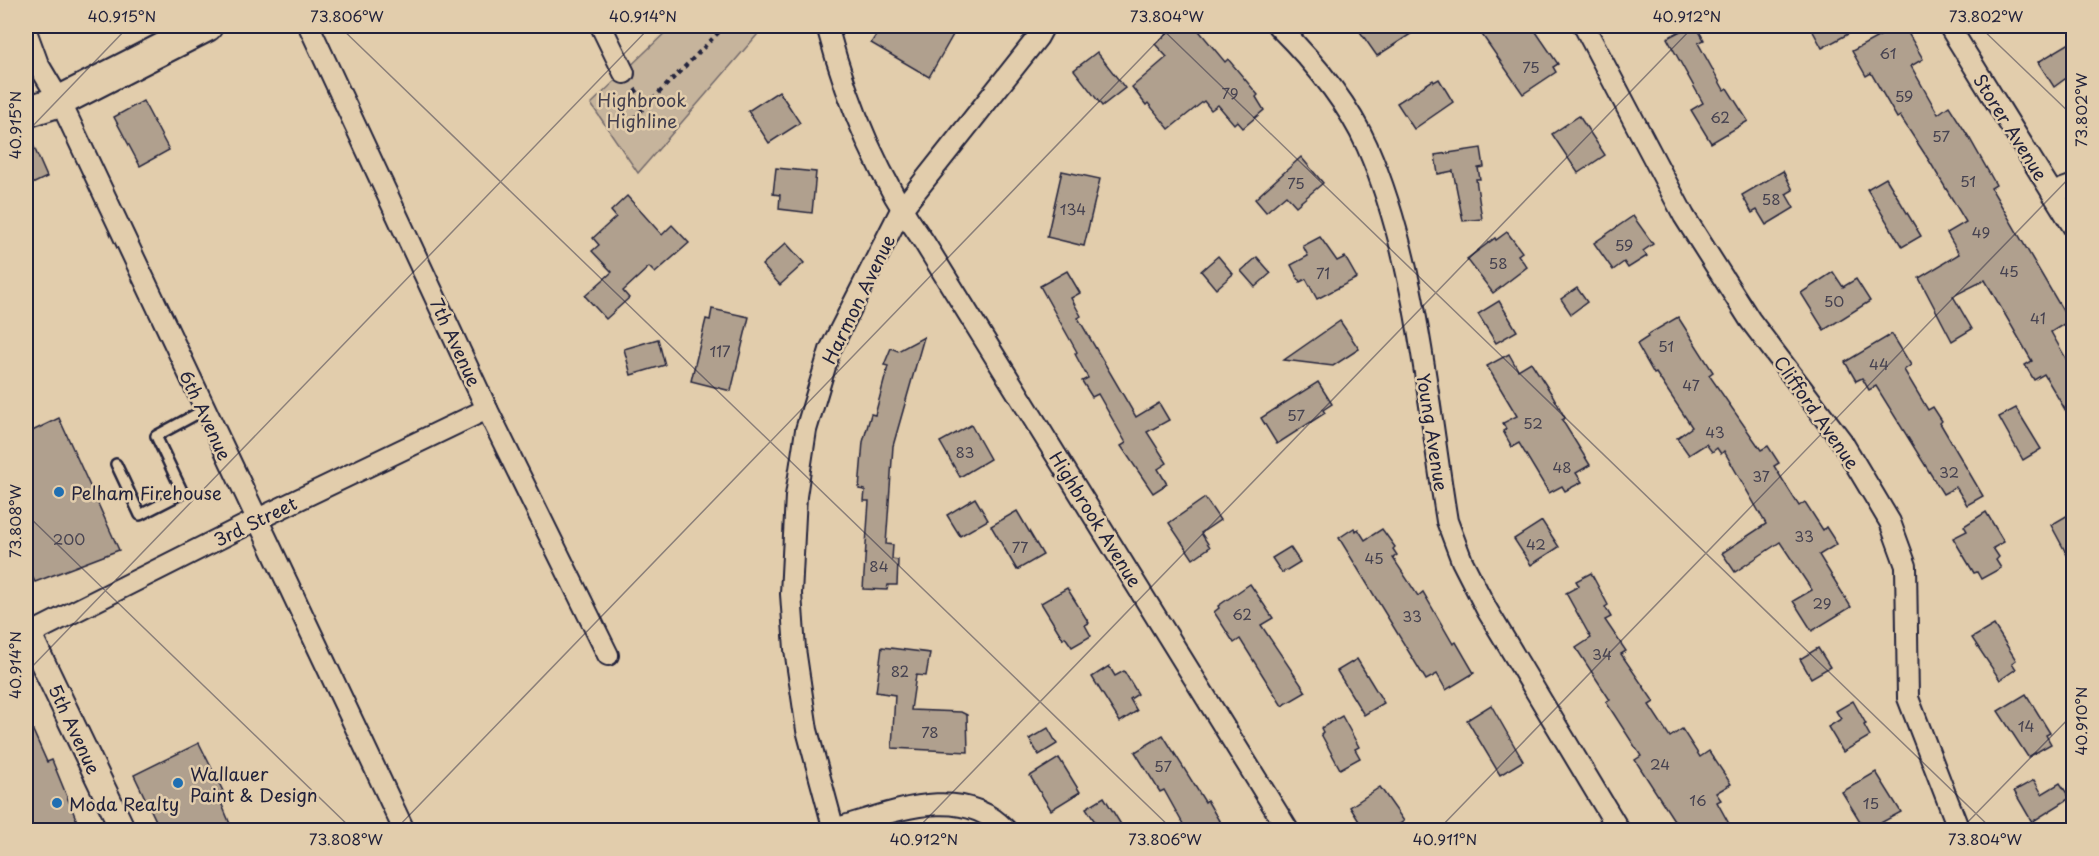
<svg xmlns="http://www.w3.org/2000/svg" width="2099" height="856" font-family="'Playpen Sans',sans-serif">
  <rect width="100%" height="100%" fill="#e2cdac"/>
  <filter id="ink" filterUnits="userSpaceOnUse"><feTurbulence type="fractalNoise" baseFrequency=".0167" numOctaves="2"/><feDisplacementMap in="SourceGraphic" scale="12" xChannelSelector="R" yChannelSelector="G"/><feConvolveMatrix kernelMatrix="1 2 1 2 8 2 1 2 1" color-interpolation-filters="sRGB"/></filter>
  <g filter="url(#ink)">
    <path fill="#c6b49c" stroke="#746b6c" stroke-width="1.5" d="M672,26h90l-5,9 -119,138 -47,-69z"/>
    <g fill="#b0a08e" stroke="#22223b" stroke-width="1.5">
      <path d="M882,26h76l-29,51 -58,-34z"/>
      <path d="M1177,26h18l30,36 3,-3 30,36 -2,2 8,13 -21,18 -6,-7 -3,3 -16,-19 -7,5 -7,-9 -35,28 -21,-26 -2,2 -14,-18 35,-30 -12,-13z"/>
      <path d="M1356,26h67l-46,30z"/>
      <path d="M1476,26h56l26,38 -5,3 3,5 -33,22z"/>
      <path d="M1690,26h6l8,14 -6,3 26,47 3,-2 21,33 -37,22 -20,-33 12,-7 -36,-65z"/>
      <path d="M1810,26h53l-41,22z"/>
      <path d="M1898,26h6l19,33 -12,7 27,48 11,-8 21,33 26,46 -5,3 78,133 -18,11 22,39v52l-29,-49 -10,6 -9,-15 7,-4 -47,-81 -32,16 19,33 -20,12 -33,-63 40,-24 -12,-21 19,-11 -36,-60 -30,-46 -3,2 -26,-45 -5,3 -14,-25z"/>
      <path d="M2073,41v32l-19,14 -16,-25z"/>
      <path d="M1097,52l28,36 -23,18 -28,-36z"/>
      <path d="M1439,79l14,23 -39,27 -17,-26 36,-23 1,2z"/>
      <path d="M779,91l21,32 -31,20 -21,-32z"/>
      <path d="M143,101l26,49 -29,16 -26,-49z"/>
      <path d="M1579,116l26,39 -27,18 -26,-39z"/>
      <path d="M26,129l21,48 -21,10z"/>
      <path d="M1481,148l3,19 -6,1 2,11h-4l6,40 -19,2 -10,-50 -15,3 -3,-19z"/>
      <path d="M1301,157l22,26 -27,23 -10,-11 -20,17 -11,-13z"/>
      <path d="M776,168l40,4 -4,41 -33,-4 1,-14 -7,-1z"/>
      <path d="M1062,171l38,8 -16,67 -37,-9z"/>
      <path d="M1783,171l10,19 -7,4 8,14 -28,17 -9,-15 -5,3 -10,-18z"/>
      <path d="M1886,178l35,58 -19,11 -35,-58z"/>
      <path d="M627,196l35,39 10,-10 17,18 -34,30 -6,-6 -26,24 6,7 -23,21 -21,-23 27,-24 -20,-21 7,-6 -6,-7 23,-21 -5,-6z"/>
      <path d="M1633,216l20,28 -10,7 4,5 -19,12 -4,-6 -11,8 -19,-27z"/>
      <path d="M1507,232l15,20 -4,3 9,12 -34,26 -26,-34 28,-21 1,2z"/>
      <path d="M1320,237l17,24 8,-4 12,21 -40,21 -11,-20 -6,3 -9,-17 17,-9 -5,-10z"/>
      <path d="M786,243l18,20 -24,22 -18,-20z"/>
      <path d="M1218,256l15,18 -17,15 -15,-18z"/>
      <path d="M1257,257l14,16 -16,14 -14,-16z"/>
      <path d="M1067,271l13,22 -9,5 10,18 -3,2 58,99 23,-14 10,17 -22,12 20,31 -9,6 9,15 -14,9 -32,-47 5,-3 -28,-49 -6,3 -10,-16 6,-3 -13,-24 2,-2 -37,-66z"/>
      <path d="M1833,272l10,15 13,-8 14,22 -46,29 -23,-37z"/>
      <path d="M1577,288l10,14 -16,12 -10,-15z"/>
      <path d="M1499,301l18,30 -21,12 -18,-29z"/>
      <path d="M712,309l37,8 -18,74 -40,-10 15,-62 4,1z"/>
      <path d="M1678,317l35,55 -4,3 52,75 7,-4 11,17 -5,3 25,40 6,-4 18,28 3,-3 11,17 -18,11 32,52 -39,24 -19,-30 19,-11 -32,-48 -45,30 -13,-19 44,-29 -42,-73 -3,3 -4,-6 -5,4 -6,-8 -17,11 -12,-17 15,-11 -36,-54 -2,1 -17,-30 11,-7 -1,-2z"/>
      <path d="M1340,321l19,28 -26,17 -49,-6z"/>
      <path d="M1892,334l19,31 -7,5 24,40 5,-3 9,14 -2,2 43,73 -16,9 -11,-18 -13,7 -67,-108 -7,4 -7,-12 -6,3 -11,-19z"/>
      <path d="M924,337l-31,109 -7,98 7,1 -1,14 6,1 -1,25h-9l-1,5 -24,-1 6,-88h-5l1,-11 -6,-1 4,-47 8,-28 4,1 13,-49 -4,-1 7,-17 7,3z"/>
      <path d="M658,339l7,26 -34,10 -7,-26z"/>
      <path d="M1509,354l9,16 13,-8 22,34 12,22 -3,2 28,45 -14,8 6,9 -17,9 -3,-5 -13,7 -30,-50 -7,4 -9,-16 3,-2 -3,-6 14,-7 -30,-50z"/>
      <path d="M1318,382l14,22 -9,6 2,3 -48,31 -16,-26z"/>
      <path d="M2016,408l25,41 -18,11 -24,-43z"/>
      <path d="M59,418l60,132 -84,32 -9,-18v-130z"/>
      <path d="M971,425l19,34 -30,18 -20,-35z"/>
      <path d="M975,498l13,22 -28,16 -13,-21z"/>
      <path d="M1205,498l15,22 -19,13 9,14 -17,12 -24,-36z"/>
      <path d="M1017,511l26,44 -26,15 -26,-44z"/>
      <path d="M1986,512l18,30 -11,6 6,9 -3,3 5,8 -20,11 -4,-7 -3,1 -21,-35 14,-7 -3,-5z"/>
      <path d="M2073,512v54l-22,-41z"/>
      <path d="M1542,521l17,26 -28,18 -17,-26z"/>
      <path d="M1354,528l2,3 2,-2 7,11 17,-11 13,18 -2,2 4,6 -4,3 25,38 5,-4 30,52 3,-2 18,31 -28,17 -9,-16 -11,6 -87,-142z"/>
      <path d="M1290,547l10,15 -18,11 -10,-15z"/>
      <path d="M1591,573l17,32 -3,2 6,10 -6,3 21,31 -5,3 33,48 -5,3 21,32 12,-8 18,28 9,-6 22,33 -15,9 5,7 -4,2 16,29h-52l-46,-71 6,-4 -35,-54 4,-2 -34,-52 15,-10 -25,-45 13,-7 -3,-5z"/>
      <path d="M1250,584l23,34 -12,7 45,67 -24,14 -42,-67 -6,4 -20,-31 5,-4 -1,-2z"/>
      <path d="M1067,588l22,35 -4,2 6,11 -19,11 -7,-10 -2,2 -22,-36z"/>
      <path d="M1994,625l22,35 -4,3 4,6 -16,11 -28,-42z"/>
      <path d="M882,647l48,6 -4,23 -10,-1 -5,35 50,2 6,3 1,37 -76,-4 3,-53 -19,-3z"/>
      <path d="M1818,648l12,19 -19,11 -11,-19z"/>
      <path d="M1357,659l27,44 -20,12 -27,-44z"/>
      <path d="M1109,666l6,10 9,-5 14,23 -8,5 7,12 -17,11 -28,-45z"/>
      <path d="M2026,694l24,39 -4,2 5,9 -23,13 -30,-46z"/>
      <path d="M1853,701l13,23 -2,1 6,11 -27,16 -15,-25 13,-8 -5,-8z"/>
      <path d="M1491,705l32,56 -23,14 -33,-55z"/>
      <path d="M26,715l21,47 5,-2 29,71h-55z"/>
      <path d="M1342,716l17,31 -4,2 5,9 -20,11 -19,-35 2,-2 -2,-4z"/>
      <path d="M1048,728l9,16 -18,11 -10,-16z"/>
      <path d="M1163,735l42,67 2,-2 18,31h-38l-23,-41 -4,2 -25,-40z"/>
      <path d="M199,743l24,48 -6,2 16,38h-72l-27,-56z"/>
      <path d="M1059,758l21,34 -29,18 -21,-34z"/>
      <path d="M1876,772l25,40 -35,19 -24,-39z"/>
      <path d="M2034,780l8,14 18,-11 10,15 -38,24 -18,-31z"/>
      <path d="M1380,787l24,34 -15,10h-24l-15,-24z"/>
      <path d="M1104,797l21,34h-24l-15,-23z"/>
    </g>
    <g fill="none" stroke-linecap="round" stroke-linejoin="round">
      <g stroke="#22223b" stroke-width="14">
        <path id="service" d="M116,464l24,51 43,-22 -27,-57 48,-26"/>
      </g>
      <g stroke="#22223b" stroke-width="24">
        <g id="minor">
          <path d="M309,26l178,383 121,246"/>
          <path d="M601,26l23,47"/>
          <path d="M827,26c20,75 51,152 97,216l364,588"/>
          <path d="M1278,26c34,34 69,75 89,120 50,114 60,253 80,375l15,40 25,49 132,220"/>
          <path d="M1584,26l100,190 66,104 91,120 49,82 16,44 2,132 51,132"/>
          <path d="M1949,26l125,202"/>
          <path d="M26,31l12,33 22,37 344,729"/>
          <path d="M2052,193l22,-8"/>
          <path d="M26,636l230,-116 231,-111"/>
          <path d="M834,829c55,-15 126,-48 172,1"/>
          <path d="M834,830l-27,-100 -12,-81 -4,-55 5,-98 10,-66 24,-80 71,-140 137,-173 6,-11"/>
        </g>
      </g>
      <g stroke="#22223b" stroke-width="28">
        <path id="tertiary" d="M26,628l97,202"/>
      </g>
      <g stroke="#22223b" stroke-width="34">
        <path id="primary" d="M26,112l34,-11 147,-75"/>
      </g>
      <g stroke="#22223b" stroke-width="4" stroke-dasharray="4.5 4.5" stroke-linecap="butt">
        <path d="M635,89l12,16"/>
        <path d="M627,125l98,-99"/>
      </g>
      <use href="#service" stroke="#e2cdac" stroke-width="9"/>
      <use href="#minor" stroke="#e2cdac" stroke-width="20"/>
      <use href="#tertiary" stroke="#e2cdac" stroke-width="24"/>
      <use href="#primary" stroke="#e2cdac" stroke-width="30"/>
    </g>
  </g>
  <path fill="none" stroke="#22223b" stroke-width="1.5" stroke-opacity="0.45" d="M339,26l834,804M1159,26l834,804M1979,26l95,91M26,133l103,-107M26,514l327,316M26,673l625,-647M395,830l777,-804M916,830l778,-804M1438,830l636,-657M1960,830l114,-117"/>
  <g fill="#1f6fb2" stroke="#e2cdac" stroke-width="2">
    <circle cx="59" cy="492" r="6"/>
    <circle cx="178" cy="783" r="6"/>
    <circle cx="57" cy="803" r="6"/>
  </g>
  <g text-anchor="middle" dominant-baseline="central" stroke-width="5" stroke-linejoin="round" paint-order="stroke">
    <g font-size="15" fill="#464250">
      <text x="1888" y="52">61</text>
      <text x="1531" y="66">75</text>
      <text x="1230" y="92">79</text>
      <text x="1904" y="95">59</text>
      <text x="1720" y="116">62</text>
      <text x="1941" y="135">57</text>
      <text x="1968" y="180">51</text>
      <text x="1296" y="182">75</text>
      <text x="1771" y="198">58</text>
      <text x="1073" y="208">134</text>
      <text x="1981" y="231">49</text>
      <text x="1624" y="244">59</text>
      <text x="1498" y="262">58</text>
      <text x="2009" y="270">45</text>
      <text x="1323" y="272">71</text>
      <text x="1834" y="300">50</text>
      <text x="2038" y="317">41</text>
      <text x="1666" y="345">51</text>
      <text x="720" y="350">117</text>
      <text x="1879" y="363">44</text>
      <text x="1691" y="384">47</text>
      <text x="1296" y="414">57</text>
      <text x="1533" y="422">52</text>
      <text x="1715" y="431">43</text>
      <text x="965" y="451">83</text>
      <text x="1562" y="466">48</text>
      <text x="1949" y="471">32</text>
      <text x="1761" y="475">37</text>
      <text x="1804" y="535">33</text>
      <text x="69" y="538">200</text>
      <text x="1536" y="543">42</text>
      <text x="1020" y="546">77</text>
      <text x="1374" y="557">45</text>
      <text x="879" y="565">84</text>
      <text x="1822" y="602">29</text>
      <text x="1242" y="613">62</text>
      <text x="1412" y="615">33</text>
      <text x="1602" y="653">34</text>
      <text x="900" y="670">82</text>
      <text x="2026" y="725">14</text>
      <text x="930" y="731">78</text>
      <text x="1660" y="763">24</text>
      <text x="1163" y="765">57</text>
      <text x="1698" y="799">16</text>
      <text x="1871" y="802">15</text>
    </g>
    <g font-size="18" fill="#433f4e" stroke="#e2cdac">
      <text x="642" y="99">Highbrook<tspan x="642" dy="21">Highline</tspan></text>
    </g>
    <g font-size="18" fill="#22223b" stroke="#e2cdac">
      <text transform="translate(2011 127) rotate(58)">Storer Avenue</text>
      <text transform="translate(858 299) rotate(-64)">Harmon Avenue</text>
      <text transform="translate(456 342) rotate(65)">7th Avenue</text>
      <text transform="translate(1817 412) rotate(55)">Clifford Avenue</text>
      <text transform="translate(206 415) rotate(65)">6th Avenue</text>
      <text transform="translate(1433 432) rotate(81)">Young Avenue</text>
      <text transform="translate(1096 519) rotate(58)">Highbrook Avenue</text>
      <text transform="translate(255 521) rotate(-26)">3rd Street</text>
      <text transform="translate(75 729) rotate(65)">5th Avenue</text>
    </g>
    <g font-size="18" fill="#22223b" stroke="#e2cdac" text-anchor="start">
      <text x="71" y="492">Pelham Firehouse</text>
      <text x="190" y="773">Wallauer<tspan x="190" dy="21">Paint &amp; Design</tspan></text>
      <text x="69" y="803">Moda Realty</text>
    </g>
  </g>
  <rect width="2099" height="856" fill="none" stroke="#e2cdac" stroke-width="66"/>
  <rect x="33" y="33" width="2033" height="790" fill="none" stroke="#22223b" stroke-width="2"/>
  <g font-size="15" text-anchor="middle" fill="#22223b">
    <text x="122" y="22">40.915°N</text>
    <text x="347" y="22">73.806°W</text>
    <text x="643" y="22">40.914°N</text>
    <text x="1167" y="22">73.804°W</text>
    <text x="1687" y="22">40.912°N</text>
    <text x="1986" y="22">73.802°W</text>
    <text transform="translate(2082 110) rotate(-90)" y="5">73.802°W</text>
    <text transform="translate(16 125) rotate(-90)" y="5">40.915°N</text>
    <text transform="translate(16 521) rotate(-90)" y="5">73.808°W</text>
    <text transform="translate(16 665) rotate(-90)" y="5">40.914°N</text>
    <text transform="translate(2082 721) rotate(-90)" y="5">40.910°N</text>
    <text x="346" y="845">73.808°W</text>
    <text x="924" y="845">40.912°N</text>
    <text x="1165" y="845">73.806°W</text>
    <text x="1445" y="845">40.911°N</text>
    <text x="1985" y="845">73.804°W</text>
  </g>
</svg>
